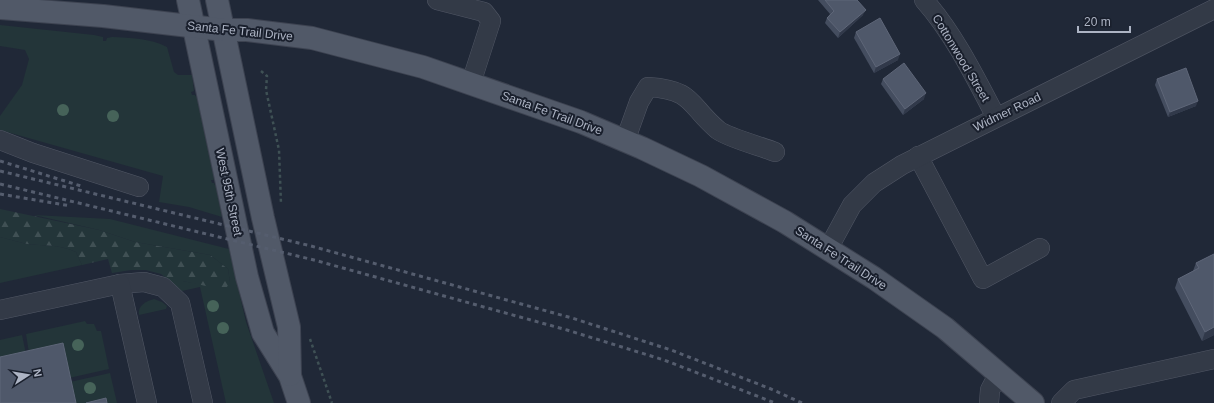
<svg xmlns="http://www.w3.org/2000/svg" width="1214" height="403" font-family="Arial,sans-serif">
  <defs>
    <pattern id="forest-firs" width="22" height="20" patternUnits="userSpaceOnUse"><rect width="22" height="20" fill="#233539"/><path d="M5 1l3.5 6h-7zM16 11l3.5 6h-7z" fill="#405054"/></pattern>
  </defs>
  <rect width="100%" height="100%" fill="#202837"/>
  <g fill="#233539">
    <path d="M0,25l94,10 9,2v4h3l1,-3 5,-1c18,1 38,1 55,10l7,25 4,3h14l2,16 -3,1 1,3h3l2,3 16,75 1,7h-3l1,3h2l2,4 6,30 -33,-10 -30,-5 4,-26 -163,-46v-14l22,-31 7,-26 -4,-9 -25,-4z"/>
    <path d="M34,215l76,4 119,30 17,73 28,81h-48l-26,-116 -18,4 -12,-10h13l22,4 25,-2 -2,-14 -18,-14 -75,-13 -36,-12z"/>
    <path d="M0,237c9,2 18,5 27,7 17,2 33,0 49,8l6,13 -82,18z"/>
    <path d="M154,299l8,3 5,4 -1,3 -27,6c-2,-9 7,-14 15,-16z"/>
    <path d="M85,321l2,3h7l3,7h4l8,38 -40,9 -40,-25 -3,-19z"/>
    <path d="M22,335l4,19 -26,5v-19z"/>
    <path d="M110,373l7,30h-43l-4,-21z"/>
  </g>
  <path fill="url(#forest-firs)" d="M0,209l99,21 36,12 75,13 18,14 2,14 -4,5h-11l-32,-7h-13l-9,-7 -15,-4h-15l-19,3 -4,-14 -26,6 -6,-13c-16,-8 -32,-6 -49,-8 -9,-2 -18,-5 -27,-7z"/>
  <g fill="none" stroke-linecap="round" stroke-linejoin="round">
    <g stroke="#515765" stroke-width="20">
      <g id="minor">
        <path d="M437,0l47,12 7,9 -20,62"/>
        <path d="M924,0c30,34 51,77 72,117"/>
        <path d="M0,140l33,13 106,34"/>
        <path d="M625,141l14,-39 9,-15c47,3 40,18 70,43 8,7 45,17 57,22"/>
        <path d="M918,156l65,123 57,-31"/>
        <path d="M828,249l24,-44 22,-22 28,-18 312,-156"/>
        <path d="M120,284l24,-2 19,5 17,16 23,100"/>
        <path d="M0,310l120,-26 27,119"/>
        <path d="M989,403l1,-13 9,-17"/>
        <path d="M1061,403l13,-13 140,-31"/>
      </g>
    </g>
    <g stroke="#3d4351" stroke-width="24">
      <g id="major">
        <path d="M188,0l59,277 16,56 27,43 9,27"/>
        <path d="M217,0l46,218 26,109 1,48"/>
        <path d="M0,8l103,8 121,14h23l65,8 111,29 158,55 61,26 59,28 84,46 89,56 71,50 88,75"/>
      </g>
    </g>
    <g stroke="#3f5155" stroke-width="2.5" stroke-dasharray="3 3" stroke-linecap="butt">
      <path d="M261,71l6,5 -1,14 13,60 2,54"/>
      <path d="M310,339l22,64"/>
    </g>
    <use href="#minor" stroke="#333a47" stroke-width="19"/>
    <use href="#major" stroke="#515968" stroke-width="22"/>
    <g stroke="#555d6e" stroke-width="3" stroke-dasharray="4 4" stroke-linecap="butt">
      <path d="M0,161l81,25"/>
      <path d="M0,171l311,75 261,72 99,32 100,39 31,14"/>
      <path d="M0,184l314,76 253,70 97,30 111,43"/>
      <path d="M0,194l71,12"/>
    </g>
  </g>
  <g fill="#466359">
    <circle cx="63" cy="110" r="6"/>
    <circle cx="113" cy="116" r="6"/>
    <circle cx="213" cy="306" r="6"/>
    <circle cx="223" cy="328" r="6"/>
    <circle cx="78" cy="345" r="6"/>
    <circle cx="90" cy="388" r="6"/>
  </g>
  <g fill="#444d5f">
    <path d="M818,0h39l6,15 -25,23 -13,-15 2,-5 3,-4z"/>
    <path d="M856,32l42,28 -24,13 -20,-35z"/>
    <path d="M883,79l41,20 -21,16 -22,-31z"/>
    <path d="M1157,79l39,27 -28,11 -13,-32z"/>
    <path d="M1214,254v81l-12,6 -27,-53 3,-9 15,-8 3,-8z"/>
  </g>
  <g fill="#31394a">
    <path d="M866,10l-3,5 -25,23 2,-6z"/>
    <path d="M900,54l-2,6 -24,13 2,-6z"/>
    <path d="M926,93l-2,6 -21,16 2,-6z"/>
    <path d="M1198,101l-2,5 -28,11 2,-5z"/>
    <path d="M1214,327v8l-12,6 3,-9z"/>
  </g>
  <g fill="#4f586a" stroke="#5e6678">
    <path d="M825,0h32l9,10 -26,22 -13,-14 7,-7z"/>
    <path d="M880,18l20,36 -24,13 -20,-35z"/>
    <path d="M904,63l22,30 -21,16 -22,-30z"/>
    <path d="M1186,68l12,33 -28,11 -13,-33z"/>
    <path d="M1214,254v73l-9,5 -27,-53 21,-11 -3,-5z"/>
    <path d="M63,343l13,60h-76v-46z"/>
    <path d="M106,398l1,5h-21z"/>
  </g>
  <g text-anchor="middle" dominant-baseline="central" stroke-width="4" stroke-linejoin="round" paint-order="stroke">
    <g font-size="12" fill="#adb4c4" stroke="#191f2c">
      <text transform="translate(240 31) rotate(6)">Santa Fe Trail Drive</text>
      <text transform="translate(961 58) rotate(59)">Cottonwood Street</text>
      <text transform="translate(1007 112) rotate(-26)">Widmer Road</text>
      <text transform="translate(552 113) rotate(20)">Santa Fe Trail Drive</text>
      <text transform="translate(229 192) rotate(78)">West 95th Street</text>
      <text transform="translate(841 258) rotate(33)">Santa Fe Trail Drive</text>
    </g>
  </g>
  <g transform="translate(28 375) rotate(78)" stroke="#191f2c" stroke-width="3" paint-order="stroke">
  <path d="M0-3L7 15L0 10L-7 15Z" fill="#adb4c4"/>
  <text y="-6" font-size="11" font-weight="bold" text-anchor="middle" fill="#adb4c4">N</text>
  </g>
  <path d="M1078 26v6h52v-6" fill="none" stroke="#adb4c4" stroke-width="2"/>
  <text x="1084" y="26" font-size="12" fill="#adb4c4" stroke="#191f2c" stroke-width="3" paint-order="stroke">20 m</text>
</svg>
